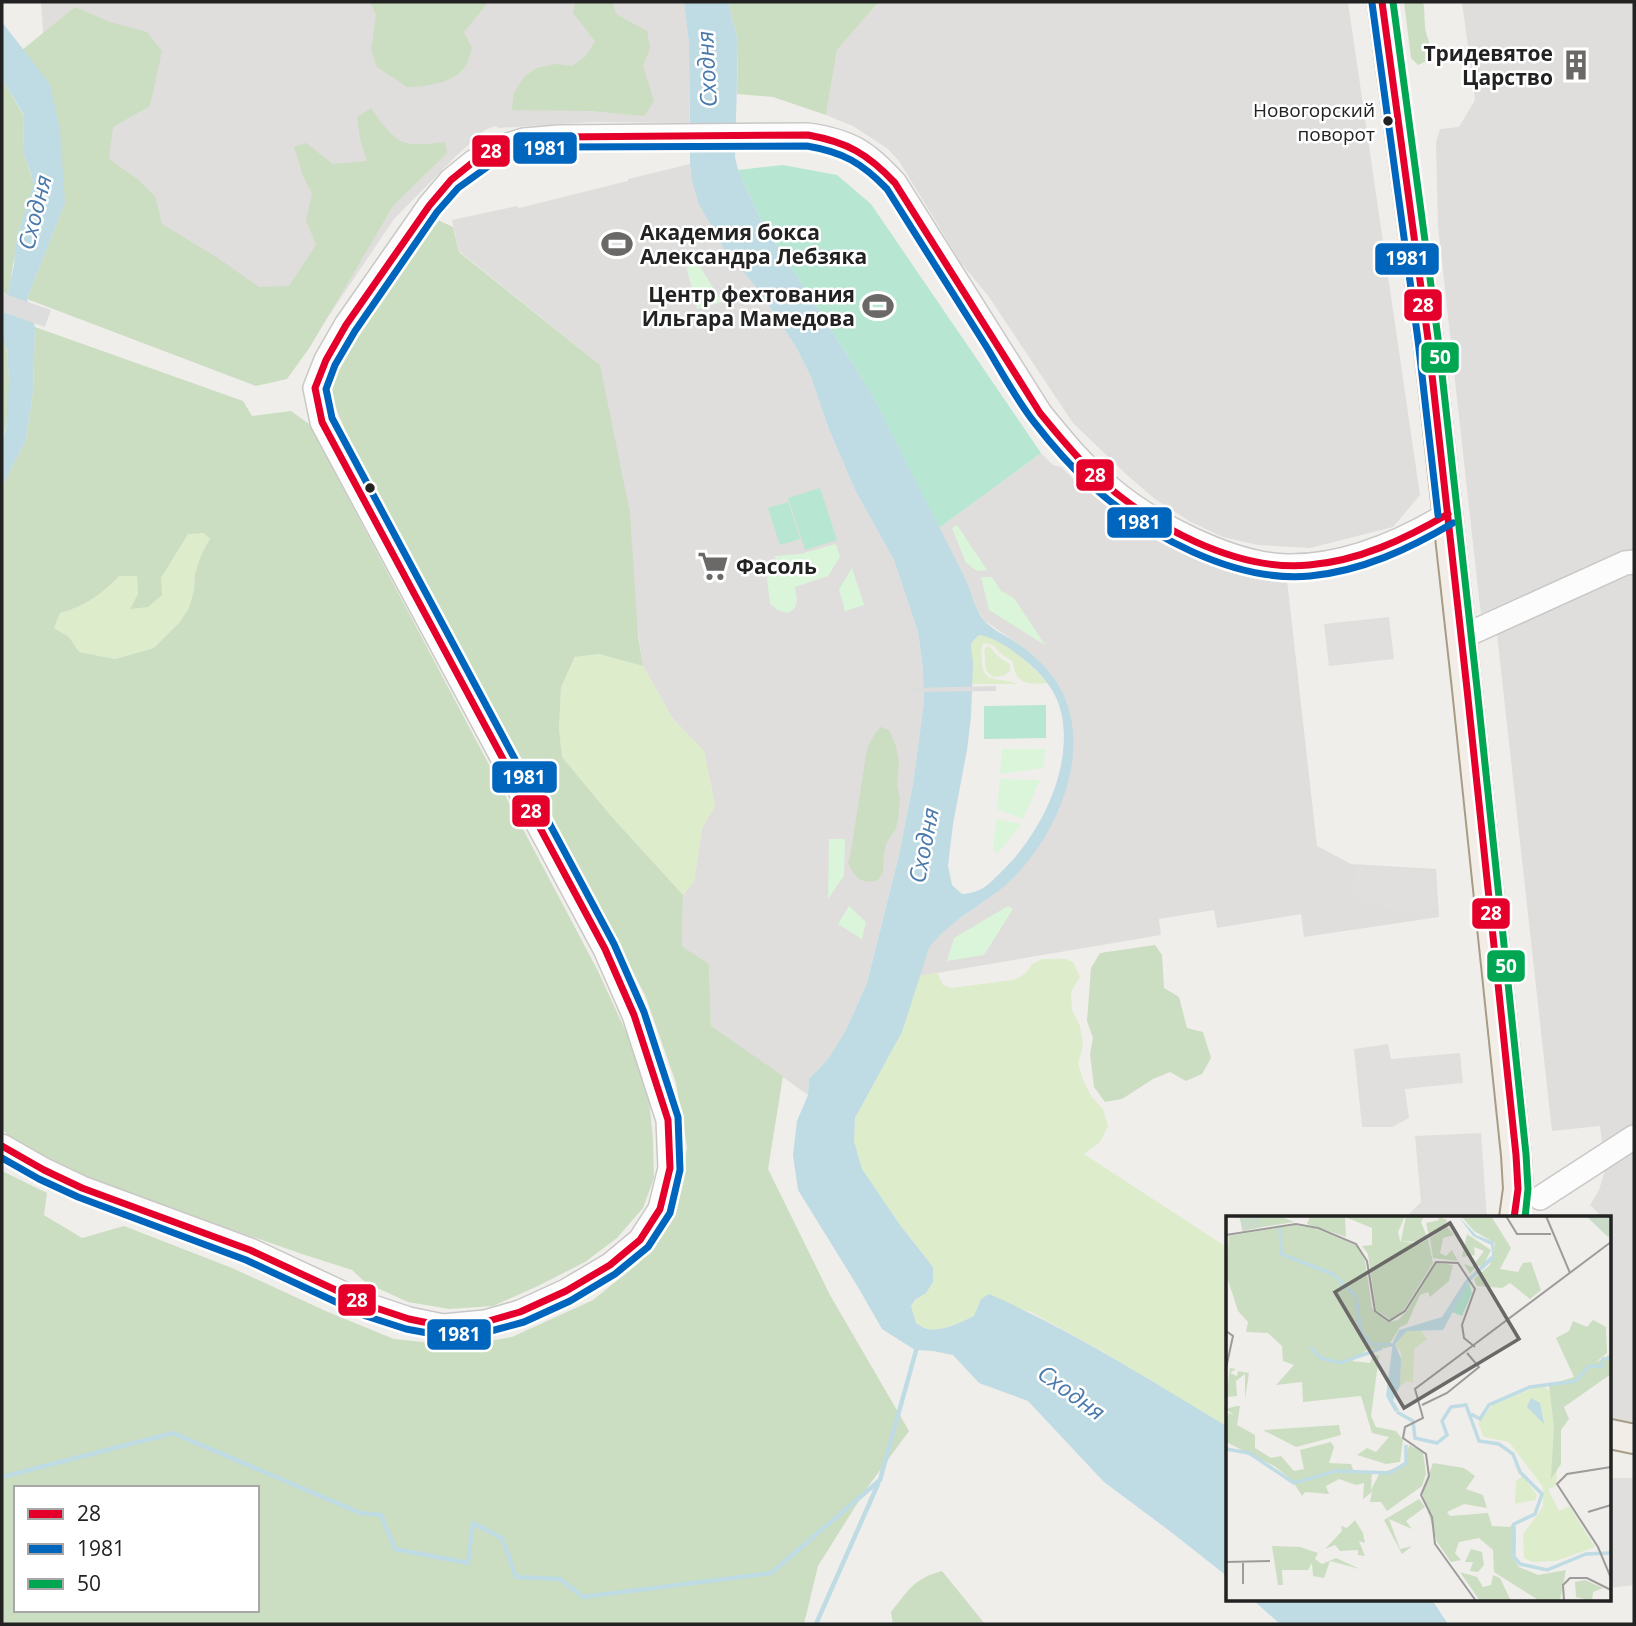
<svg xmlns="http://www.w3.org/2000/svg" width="1636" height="1626" font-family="'Open Sans',sans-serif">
  <rect width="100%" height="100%" fill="#f0eeeb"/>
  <g fill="#dfdedc">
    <path d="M41,2h643l5,41v80l-98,-1 -92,6 -4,-2 -10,4 -28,25 -63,64 -95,141 -155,-32 -99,-270z"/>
    <path d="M879,2h469l72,493 -27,32 -83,21 -52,-3 -35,-8 -34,-16 -34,-22 -28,-24 -54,-52 -84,-126 -28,-34 -62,-102 -11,-12 -35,-23 -27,-11 11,-65z"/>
    <path d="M1462,2h172v1421l-24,-5v-200h-13l3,-3 -10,-10 9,-15 6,-20 -5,-44 -48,5 -56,-506 -4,-16 -11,5 -1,-7 -42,-381 -2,-84 4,-13 19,-2 16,-27z"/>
    <path d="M690,164l2,17 32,68 33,39 39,59 15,30 17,50 27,63 39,70 24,72 5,37 1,33 -11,82 -14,71 -32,128 -21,47 -18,29 -19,20 -1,16 -97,-69 -2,-62 -27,-18 1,-51 11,-13 8,-54 13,-22 -11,-55 -31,-32 -30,-53 -43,-301 -141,-114 -7,-31 65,-14 2,2 109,-27v-2z"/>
    <path d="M1041,453l12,12 8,2 18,17 30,24 27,17 62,33 33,14 25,7 31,1 30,266 34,18 85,5 3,48 -135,20 -3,-23 -84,14 -3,-18 -55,9 2,16 -242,41 10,-28 8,-11 15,-13 40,-28 67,-86 8,-108 -9,-18 -10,-14 -9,-9 -21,-17 -33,-23 -8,-11 -9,-25 -29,-57z"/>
  </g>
  <g fill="#ddeccb">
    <path d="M188,533h17l5,7 -9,15 -6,17 -1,18 -5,18 -10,15 -25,25 -39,11 -36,-7 -10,-15 -15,-9 6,-15c24,-7 42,-19 58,-37h19l1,18 -8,15 31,-14v-17z"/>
    <path d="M979,635c25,3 52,29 68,48 -12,1 -27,3 -32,-11 -1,-4 -2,-8 -3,-11 -3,-2 -6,-4 -9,-6 -8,-5 -9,-14 -20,-11 -3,7 -1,10 -1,17 0,25 20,15 35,23h-45l-1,-38 1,-4z"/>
    <path d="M987,646l3,1 9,10 11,7v7l-7,5 -8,1c-14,-5 -8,-16 -11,-27z"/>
    <path d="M599,654l44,12 30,53 31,32 11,55 -13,22 -8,54 -11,13 -72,-79 -49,-59 -3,-28 2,-43 15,-29z"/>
    <path d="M1043,959h22l8,3 7,15 -9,15 1,18 8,16 3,20 -5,17 5,17 8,16 12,13 5,17 -8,16 -16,12 144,94v179l-123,-74 -74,-41 -50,-13 -7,17c-11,6 -35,16 -47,13 -4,-1 -7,-4 -11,-6l-5,-17 4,-5 11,-8 7,-11v-15l-33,-42 -38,-56 -8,-28 1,-23 47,-86 17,-56 18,-3 6,12 9,3 60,-8c10,-3 15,-7 20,-16z"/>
  </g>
  <g fill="#cbdec1" fill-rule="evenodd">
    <path d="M370,2h115l1,3 -22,27 8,16c-2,5 -3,12 -6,17 -10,18 -40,22 -59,22l-30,-20 -6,-17 5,-35z"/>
    <path d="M575,2h38l3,12 31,17 3,17 -7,18 11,35 -10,15 -52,-5 -80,-1 2,-17 9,-15 13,-10 19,-4 17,2 14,-10 9,-15 -22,-28z"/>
    <path d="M728,2h151l-42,48 -11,65 -53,-18 -36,-3 1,-53z"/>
    <path d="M1404,2h19c2,8 1,16 2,24 1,15 10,18 2,35l-9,4 -7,-7z"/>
    <path d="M75,7l35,15 37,10 15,19 -12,55 -37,21 -4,32 27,19 19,18 7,28 56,34 41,29 30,-1 27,-41 -10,-25 6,-26 -9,-18 -9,-29 12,-4 27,21 34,-3 -7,-22 -3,-22 14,-9c8,11 22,32 35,35 12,3 27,0 39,-1l2,11 -54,53 -83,141 -23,32 -31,7 -229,-87 38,-96 -15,-118 -28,-35z"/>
    <path d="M2,79l22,37 -1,36 9,26 2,8 -15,43 -11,66 -6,-3z"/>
    <path d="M438,220l15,7 6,25 141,113 30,148 8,122 5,31 -44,-12 -24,3 -14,30 -2,42 3,28 49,59 72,79 -1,51 27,18 2,62 72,50 -15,93 62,126 79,136 -42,57 -49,78 -14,58h-802v-453l45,22 -3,22 38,23 42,-12 108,42 96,44 66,27 69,7 49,-9 81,-37 46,-37 39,-60 9,-56 -11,-64 -31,-88 -87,-166 -205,-380 -24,-57 11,-33zM16,1488h241v122h-241z"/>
    <path d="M2,315h1c-1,13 2,26 4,38 3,27 4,63 -5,88z"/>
    <path d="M35,327l208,74 9,15 39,-5 18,13 289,547 30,65 21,63 4,40 1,39 -11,30 -26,30 -32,24 -47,24 -45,20 -44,3 -41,-7 -42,-19 -14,-13 -50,-16 -212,-74 -79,-42 -9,-9v-642l24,-47 7,-48zM204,533l6,6 -9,16 -6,18 -1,17 -5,18 -10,15 -25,25 -39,11 -36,-7 -10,-15 -15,-9 6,-15c25,-7 41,-18 59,-37h18l1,18 -8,15 18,-2 14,-12 -1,-17 27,-44z"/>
    <path d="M881,727l8,3 7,16 3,18 -2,20 3,17 -2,18 -2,9 -10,16 -2,9 -1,19 -5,8c-17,5 -23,-2 -30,-18l2,-5 17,-108 8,-16z"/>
    <path d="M1155,945l7,10 2,33 15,9 8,31 16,4 8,26 -9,16 -16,7 -16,-9 -17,7 -31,20 -17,3 -11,-15 -4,-33 3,-16 -6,-17 4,-53 9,-15z"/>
    <path d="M942,1571l43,53h-92l-2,-12c17,-21 23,-34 51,-41z"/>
  </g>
  <g fill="#daf5da">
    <path d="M690,251l32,51 -25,7 -14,-56z"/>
    <path d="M957,525l30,45 -10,1 -11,-8 -14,-35z"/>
    <path d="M836,544l4,13 -12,19 -33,11c2,12 5,21 -8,26l-9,-3 -8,-6 -4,-34 11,-2 -2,-12 25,-2z"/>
    <path d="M852,568l12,37 -19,6 -6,-22z"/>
    <path d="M981,577h11l9,14 13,7 31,47 -56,-35z"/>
    <path d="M1002,749h44l-3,19 -43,6z"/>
    <path d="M1000,779l40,1 -17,39 -26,-10z"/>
    <path d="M996,819l25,5 -23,29 -5,-3z"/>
    <path d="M829,839h16l-1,37 -16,23z"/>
    <path d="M849,906l17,16 -4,17 -24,-15z"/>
    <path d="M1008,906l5,3 -29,46 -37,6 7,-23z"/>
  </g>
  <g fill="#b7e6d2">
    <path d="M783,165l54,10 34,29 170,249 -102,75 -69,-137 -108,-169 -24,-52z"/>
    <path d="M820,488l17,52 -32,10 -17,-52z"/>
    <path d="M788,502l12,37 -20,6 -12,-37z"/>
    <path d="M1046,705v33l-62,1v-33z"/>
  </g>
  <g fill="#e0dfde">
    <path d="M1389,617l5,42 -65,7 -5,-42z"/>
    <path d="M1356,866l78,5 3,38 -37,3 -48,-14z"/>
    <path d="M1388,1044l3,15 69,-6 3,30 -58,6 4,29 -17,9h-30l-8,-78z"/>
    <path d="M1481,1133l6,85h-82l16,-16 -6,-66z"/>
    <path d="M1610,1478h24v107l-24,3z"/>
  </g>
  <g fill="#bfdbe3" fill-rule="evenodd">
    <path d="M684,2h44l10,39 -3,116 3,13 24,52 108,169 89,175c3,6 6,13 9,19 5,12 7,24 15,34 9,11 24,17 35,25 15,10 28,22 38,37 41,62 3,153 -45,199 -26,25 -61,39 -82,68l-27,84 -47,86 -1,23 8,28 38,56 33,42v15l-7,11 -11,7 -4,6 5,17c4,2 7,5 11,6 13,3 36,-7 47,-13l7,-17 8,-5c84,37 161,86 239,133v150l-57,-45 -67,-50 -76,-81 -49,-18 -26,-28 -20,-4 -18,-1 -33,-21 -24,-42 -60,-97 -5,-35 4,-34 11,-26 1,-16 19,-20 18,-29 21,-47 32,-128 14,-71 11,-82 -1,-33 -5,-37 -24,-72 -39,-70 -27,-63 -17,-50 -15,-30 -39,-59 -33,-39 -25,-45 -7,-23 -2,-17 -1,-121zM979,635c15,2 30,13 42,22 18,14 35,32 40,55 13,54 -20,122 -59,159 -13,13 -20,22 -40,23l-10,-9 -4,-19 5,-42 14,-74 4,-33 2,-54 -2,-17 1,-4z"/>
    <path d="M2,22l48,62 10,46 5,73 -38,96 8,28 -2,65 -7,48 -24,47v-46l4,-12 3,-49 -2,-30 -3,-9 -1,-26 11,-50 1,-18 4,-18 14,-43 -1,-9 -9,-25 1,-37 -22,-36z"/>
    <path d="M1253,1600h179l16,24h-168z"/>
  </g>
  <g fill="#dedddd">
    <path d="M2,293l49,17 -6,17 -43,-15z"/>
    <path d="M996,686v5l-84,1v-4z"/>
  </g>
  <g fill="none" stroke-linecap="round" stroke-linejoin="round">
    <g stroke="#bfdbe3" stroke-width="4.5">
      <path d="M2,1477l171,-44 187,80 21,2 14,34 73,14 5,-40 29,15 14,39 44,2 23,18 188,-24 109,-93 37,-133"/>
      <path d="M816,1624l62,-140"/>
    </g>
    <g stroke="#c9c8c7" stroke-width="26">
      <g id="minor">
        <path d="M1462,637l163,-74 9,-1"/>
        <path d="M2,1146l42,24 38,18 168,62 120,56 39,13 34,7 42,-4 35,-10 46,-21 44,-26 30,-25 20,-31 10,-41 -2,-48 -34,-105 -29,-66 -283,-527 -7,-34 11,-28 20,-35 83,-119 22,-26 21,-17 20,-13 32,-10 35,-3 249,-2c42,6 59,17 87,48l145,230c21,26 43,53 69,74 42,36 122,78 178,79 57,1 113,-23 161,-52"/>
        <path d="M1540,1198l94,-61"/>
      </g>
    </g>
    <g stroke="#a79c86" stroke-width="32">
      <g id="major">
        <path d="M1382,2l46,337 39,350 49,466 2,34 -4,29"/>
        <path d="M1610,1434l24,5"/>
      </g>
    </g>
    <use href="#minor" stroke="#fdfcfc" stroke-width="23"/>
    <use href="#major" stroke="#f3ede7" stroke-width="28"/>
    <g stroke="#fff" stroke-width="12">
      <g id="bus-1">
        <path d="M1382,2l46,337 39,350 49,466 2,34 -4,29"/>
        <path d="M2,1146l42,24 38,18 168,62 120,56 39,13 34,7 42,-4 35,-10 46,-21 44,-26 30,-25 20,-31 10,-41 -2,-48 -34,-105 -29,-66 -283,-527 -7,-34 11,-28 20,-35 83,-119 22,-26 21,-17 20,-13 32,-10 35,-3 249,-2c39,7 60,19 87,48l145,230c18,22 36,44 57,64 53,48 138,95 212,88 50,-4 96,-26 139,-51"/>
      </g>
    </g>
    <g stroke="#fff" stroke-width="12">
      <g id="bus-2">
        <path d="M1372,3l46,337 20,175"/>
        <path d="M2,1158l37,21 39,18 168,63 120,56 40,13 38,7 43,-4 37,-10 46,-21 45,-27 33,-27 22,-34 10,-43 -2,-53 -34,-105 -30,-68 -282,-526 -6,-29 9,-24 20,-34 82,-119 21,-24 39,-28 29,-10 33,-3 248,-1c36,6 55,17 80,43 33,53 66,105 99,157 15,25 30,53 48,76 17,22 36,44 57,63 55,50 143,98 219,91 52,-5 99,-27 143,-53"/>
      </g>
    </g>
    <g stroke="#fff" stroke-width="12">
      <path id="bus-3" d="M1393,2l45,336 39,350 49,466 2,35 -3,29"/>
    </g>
    <use href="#bus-1" stroke="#e4002b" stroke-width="7"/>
    <use href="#bus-2" stroke="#0065bd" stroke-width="7"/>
    <use href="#bus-3" stroke="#00a651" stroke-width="7"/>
  </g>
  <defs>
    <g id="building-bare" transform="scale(2.415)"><path d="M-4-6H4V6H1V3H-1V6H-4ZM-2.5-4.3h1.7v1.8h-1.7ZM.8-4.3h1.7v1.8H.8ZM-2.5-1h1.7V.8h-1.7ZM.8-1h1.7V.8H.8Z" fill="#6a6968" stroke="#fff" stroke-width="2.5" paint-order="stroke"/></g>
    <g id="stadium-bare" transform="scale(2.415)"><path d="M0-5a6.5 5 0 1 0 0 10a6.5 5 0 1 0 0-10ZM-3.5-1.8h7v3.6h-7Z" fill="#6a6968" stroke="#fff" stroke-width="2.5" paint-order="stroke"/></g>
    <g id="supermarket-bare" transform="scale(2.415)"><path d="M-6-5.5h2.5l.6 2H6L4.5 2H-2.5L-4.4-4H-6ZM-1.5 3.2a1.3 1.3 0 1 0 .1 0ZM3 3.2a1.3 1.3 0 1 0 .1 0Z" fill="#6a6968" stroke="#fff" stroke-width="2.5" paint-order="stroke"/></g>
  </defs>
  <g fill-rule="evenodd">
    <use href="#building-bare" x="1576" y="65"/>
    <use href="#stadium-bare" x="617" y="244"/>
    <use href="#stadium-bare" x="878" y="306"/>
    <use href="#supermarket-bare" x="713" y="566"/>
  </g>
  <g fill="#222" stroke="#fff" stroke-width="2.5">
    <circle cx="1388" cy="121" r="6"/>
    <circle cx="370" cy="488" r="6"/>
  </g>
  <g text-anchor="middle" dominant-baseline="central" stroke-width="5" stroke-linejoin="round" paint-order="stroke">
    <g font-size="19" fill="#222" stroke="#fff" text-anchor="end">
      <text x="1375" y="110">Новогорский<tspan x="1375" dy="24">поворот</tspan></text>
    </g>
    <g font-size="21" font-weight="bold" fill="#222" stroke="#fff" text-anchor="end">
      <text x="1553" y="53">Тридевятое<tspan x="1553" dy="24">Царство</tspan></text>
      <text x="640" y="232" text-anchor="start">Академия бокса<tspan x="640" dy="24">Александра Лебзяка</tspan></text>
      <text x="855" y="294">Центр фехтования<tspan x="855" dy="24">Ильгара Мамедова</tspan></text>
      <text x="736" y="566" text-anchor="start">Фасоль</text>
    </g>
    <g font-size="23" font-style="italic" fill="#4a7aab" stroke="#fff">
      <text transform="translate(706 69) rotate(-93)">Сходня</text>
      <text transform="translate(34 212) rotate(-76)">Сходня</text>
      <text transform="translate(923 845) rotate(-79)">Сходня</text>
      <text transform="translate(1072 1392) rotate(36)">Сходня</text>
    </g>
  </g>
  <g transform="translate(1226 1216)">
    <rect width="385" height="385" fill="#f0eeeb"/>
    <path d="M194,113l7,10 -13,10 -1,34 -6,-2 -7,5 1,-34 -6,-8 12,-13zM315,169l9,6 8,65 -2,30 -8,3 11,22 10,-5 26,41 -39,14 -24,1 -8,-4 -1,-24 20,-27v-20l-34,-45 -25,-5 -6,-14 15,-18zM297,260l14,19 -2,5 -20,4 1,-23z" fill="#ddeccb"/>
    <path d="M14,0h40l14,6 -52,8zM84,0h95l-7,16 2,9 20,3 8,-5 5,24 -30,48 -12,9 -15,-10 -8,-56 -6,-8 10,-1v-17l-27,-11 1,20 -39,-13zM180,0h18l-3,6 6,15 -7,5 -19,-1zM212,0l9,4 -5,10 -13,6 -3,-13 13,-3zM235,0h30l20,32 -11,21 18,3 5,-9 8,-1 10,28 -11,9 -20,-16 -8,5 -25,-2 -3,-7 16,-14 5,-22 -21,-12zM68,9l20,3 43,18 8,15 7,47 16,14 10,-2 9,-9 29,-48 17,2 -4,16 -19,16 -2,-5 -8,3 -13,29 -7,3 -13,21 -19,1 -16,12 18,2 3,-9 6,2 -8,60 5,11 20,4 7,9 -3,22 -14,2 -29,-9 10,-7 9,4 13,-15 -17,-4 -11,-37 -58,6 -1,-20 -26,3 18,-20 -11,-4 -1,-15 -14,-13 -22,-1 2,-10 -10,-11 -12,-37 3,-38zM221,11l7,8 -11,3 -3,15 6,3 6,-6 6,11 -25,-3 -3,-20zM241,18l24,16 -8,16h-7l-6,8 -6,-10 8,3 12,-16 -10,-4 1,8 -13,2zM367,104l13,7 1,26 -12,10 16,-9v20l-47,33 5,12 -8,11v34l-10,15 3,-52 -5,-42 25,-8 -18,-39 13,-7 4,-10 14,6zM4,152l6,1 -6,4 7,3 1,-5 11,2 -4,26v-25l-9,7 1,15 -11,1zM10,190h4l-3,19 18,10v13l16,10 10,-2 13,15 10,-2 -4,-19 31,-8 3,5 -5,16 22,1 3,8 18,-1 -1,19 8,-16 26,-10 4,-19 14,7 3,22 -4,12 -35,25 -6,-9h-11l2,-10 -9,7 1,-16 -8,2 -17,-6 -13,7 3,8 -24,-2 -3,4 -10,-16 -18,-14 -48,-24v-21l3,-8 5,2 -8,-6zM113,209l2,10 -45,12 -33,-17zM207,247l31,5 11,8 -9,13 17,6 4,13 -23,-4 -17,8 3,4 38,-3 4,13 18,1 3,-4 3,16 -4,17 7,11 19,8 28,-5 -6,31h-20l-46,-29 -1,-22 -14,-12 -20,4 -4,11 6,7 -10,2 -14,-20 -15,-50zM193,283l6,8 -19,14 6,8 -23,-10 11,30 12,-3 -10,8 -18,-34zM129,304l8,13 2,10 -6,-2 6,15 -7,-1v-5l-18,1 -5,-6 -10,4 17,-18 -1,-5 6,2zM46,330l28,1 18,6 -3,6 7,5 14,-6 24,11 -30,-8 -6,17 -11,-2 -1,-13 -4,7h-26l1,15h-5zM245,333l11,3 2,13 -6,7 -8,-1 3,-9h-8zM234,356l17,5 6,10 8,-2 2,-10 7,3 11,23h-31zM359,364l18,8 -10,4 -1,9 -16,-4 -1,-15z" fill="#cbdec1"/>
    <path d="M13,0h20l3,11 -19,4zM360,0h25v19l-3,2z" fill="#cadbca"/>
    <path d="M243,66l3,11 -10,23 -10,-4z" fill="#b7e6d2"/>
    <path d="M232,0l18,19 18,7 -1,18 -24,22 -26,48 -36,1 -12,13 6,15 -1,27 -7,14 6,10 -4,2 -9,-16 7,-54 6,-12 43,-13 23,-36 27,-26 -1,-10 -18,-9zM305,182l9,5 4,21 -17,-17z" fill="#bfdbe3"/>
    <path fill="none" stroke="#bfdbe3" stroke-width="3.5" d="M54,11l1,27 52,20 23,22 5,36 10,12 22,1M84,131l11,11 19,5 42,-15M171,196l16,9 2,17 22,5 10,-8 -5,-14 9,-14 15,-2 13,36 20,3 14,10 7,18 22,22 -7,20 -21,10v33l6,7 27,6 39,-16 25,-1M245,198l9,5 9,-14 41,-18 46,-6 13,-15h13l1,-7 8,-1M0,233l23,4 45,30 42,-12 54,2 16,-10v-18"/>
    <path fill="none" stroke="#9e9c9b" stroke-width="2" d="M280,0l11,18h34M320,0l24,57M0,19l70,-11 22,4 38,16 11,17 8,50 14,10 16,-10 31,-49 22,1 17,26 -13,36 2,13 11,9M0,115l7,5 -7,32M196,189l25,-12 32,-26 -12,-14M385,251l-44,7 -10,10 41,63 13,31M362,296l23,-7M17,345v23M0,346l44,-1M250,385l-41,-57 -3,-27 -11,-22 8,-19 -3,-22 -23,-16 2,-11 18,-9 -8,-29 196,-147M338,385l-1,-16 7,-7h17l24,12"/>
    <path fill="#6a6968" fill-opacity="0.15" stroke="#6a6968" stroke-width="3.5" d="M224,7l69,116 -115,69 -69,-116z"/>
    <rect width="385" height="385" fill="none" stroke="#222" stroke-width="3.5"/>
  </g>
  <g stroke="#fff" stroke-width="2.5">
    <rect x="512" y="131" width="66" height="34" rx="7" fill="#0065bd"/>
    <rect x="471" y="134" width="40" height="34" rx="7" fill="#e4002b"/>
    <rect x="1374" y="242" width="66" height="34" rx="7" fill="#0065bd"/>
    <rect x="1403" y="288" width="40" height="34" rx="7" fill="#e4002b"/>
    <rect x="1420" y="341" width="40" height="33" rx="7" fill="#00a651"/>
    <rect x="1075" y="458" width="40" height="34" rx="7" fill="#e4002b"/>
    <rect x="1106" y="506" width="67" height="33" rx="7" fill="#0065bd"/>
    <rect x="491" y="760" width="67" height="34" rx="7" fill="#0065bd"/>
    <rect x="511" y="794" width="40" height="34" rx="7" fill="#e4002b"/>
    <rect x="1471" y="897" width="40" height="33" rx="7" fill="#e4002b"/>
    <rect x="1486" y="949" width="40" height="34" rx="7" fill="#00a651"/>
    <rect x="337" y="1283" width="40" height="34" rx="7" fill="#e4002b"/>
    <rect x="426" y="1318" width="66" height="33" rx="7" fill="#0065bd"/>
  </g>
  <g font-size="19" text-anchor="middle" font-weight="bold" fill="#fff">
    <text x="545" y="155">1981</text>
    <text x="491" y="158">28</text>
    <text x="1407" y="265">1981</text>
    <text x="1423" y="312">28</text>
    <text x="1440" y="364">50</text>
    <text x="1095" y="482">28</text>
    <text x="1139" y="529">1981</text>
    <text x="524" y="784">1981</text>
    <text x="531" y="818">28</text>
    <text x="1491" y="920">28</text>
    <text x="1506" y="973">50</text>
    <text x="357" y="1307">28</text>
    <text x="459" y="1341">1981</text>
  </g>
  <rect width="1636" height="1626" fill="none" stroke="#222222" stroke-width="7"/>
  <rect x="14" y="1486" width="245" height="126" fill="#ffffff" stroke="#a7a7a7" stroke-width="2"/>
  <rect x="28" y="1509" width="35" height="10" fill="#e4002b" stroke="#a7a7a7" stroke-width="2"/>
  <text x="77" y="1521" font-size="21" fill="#222222">28</text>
  <rect x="28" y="1544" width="35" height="10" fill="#0065bd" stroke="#a7a7a7" stroke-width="2"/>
  <text x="77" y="1556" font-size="21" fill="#222222">1981</text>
  <rect x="28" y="1579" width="35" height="10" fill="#00a651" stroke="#a7a7a7" stroke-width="2"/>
  <text x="77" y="1591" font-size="21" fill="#222222">50</text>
</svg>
